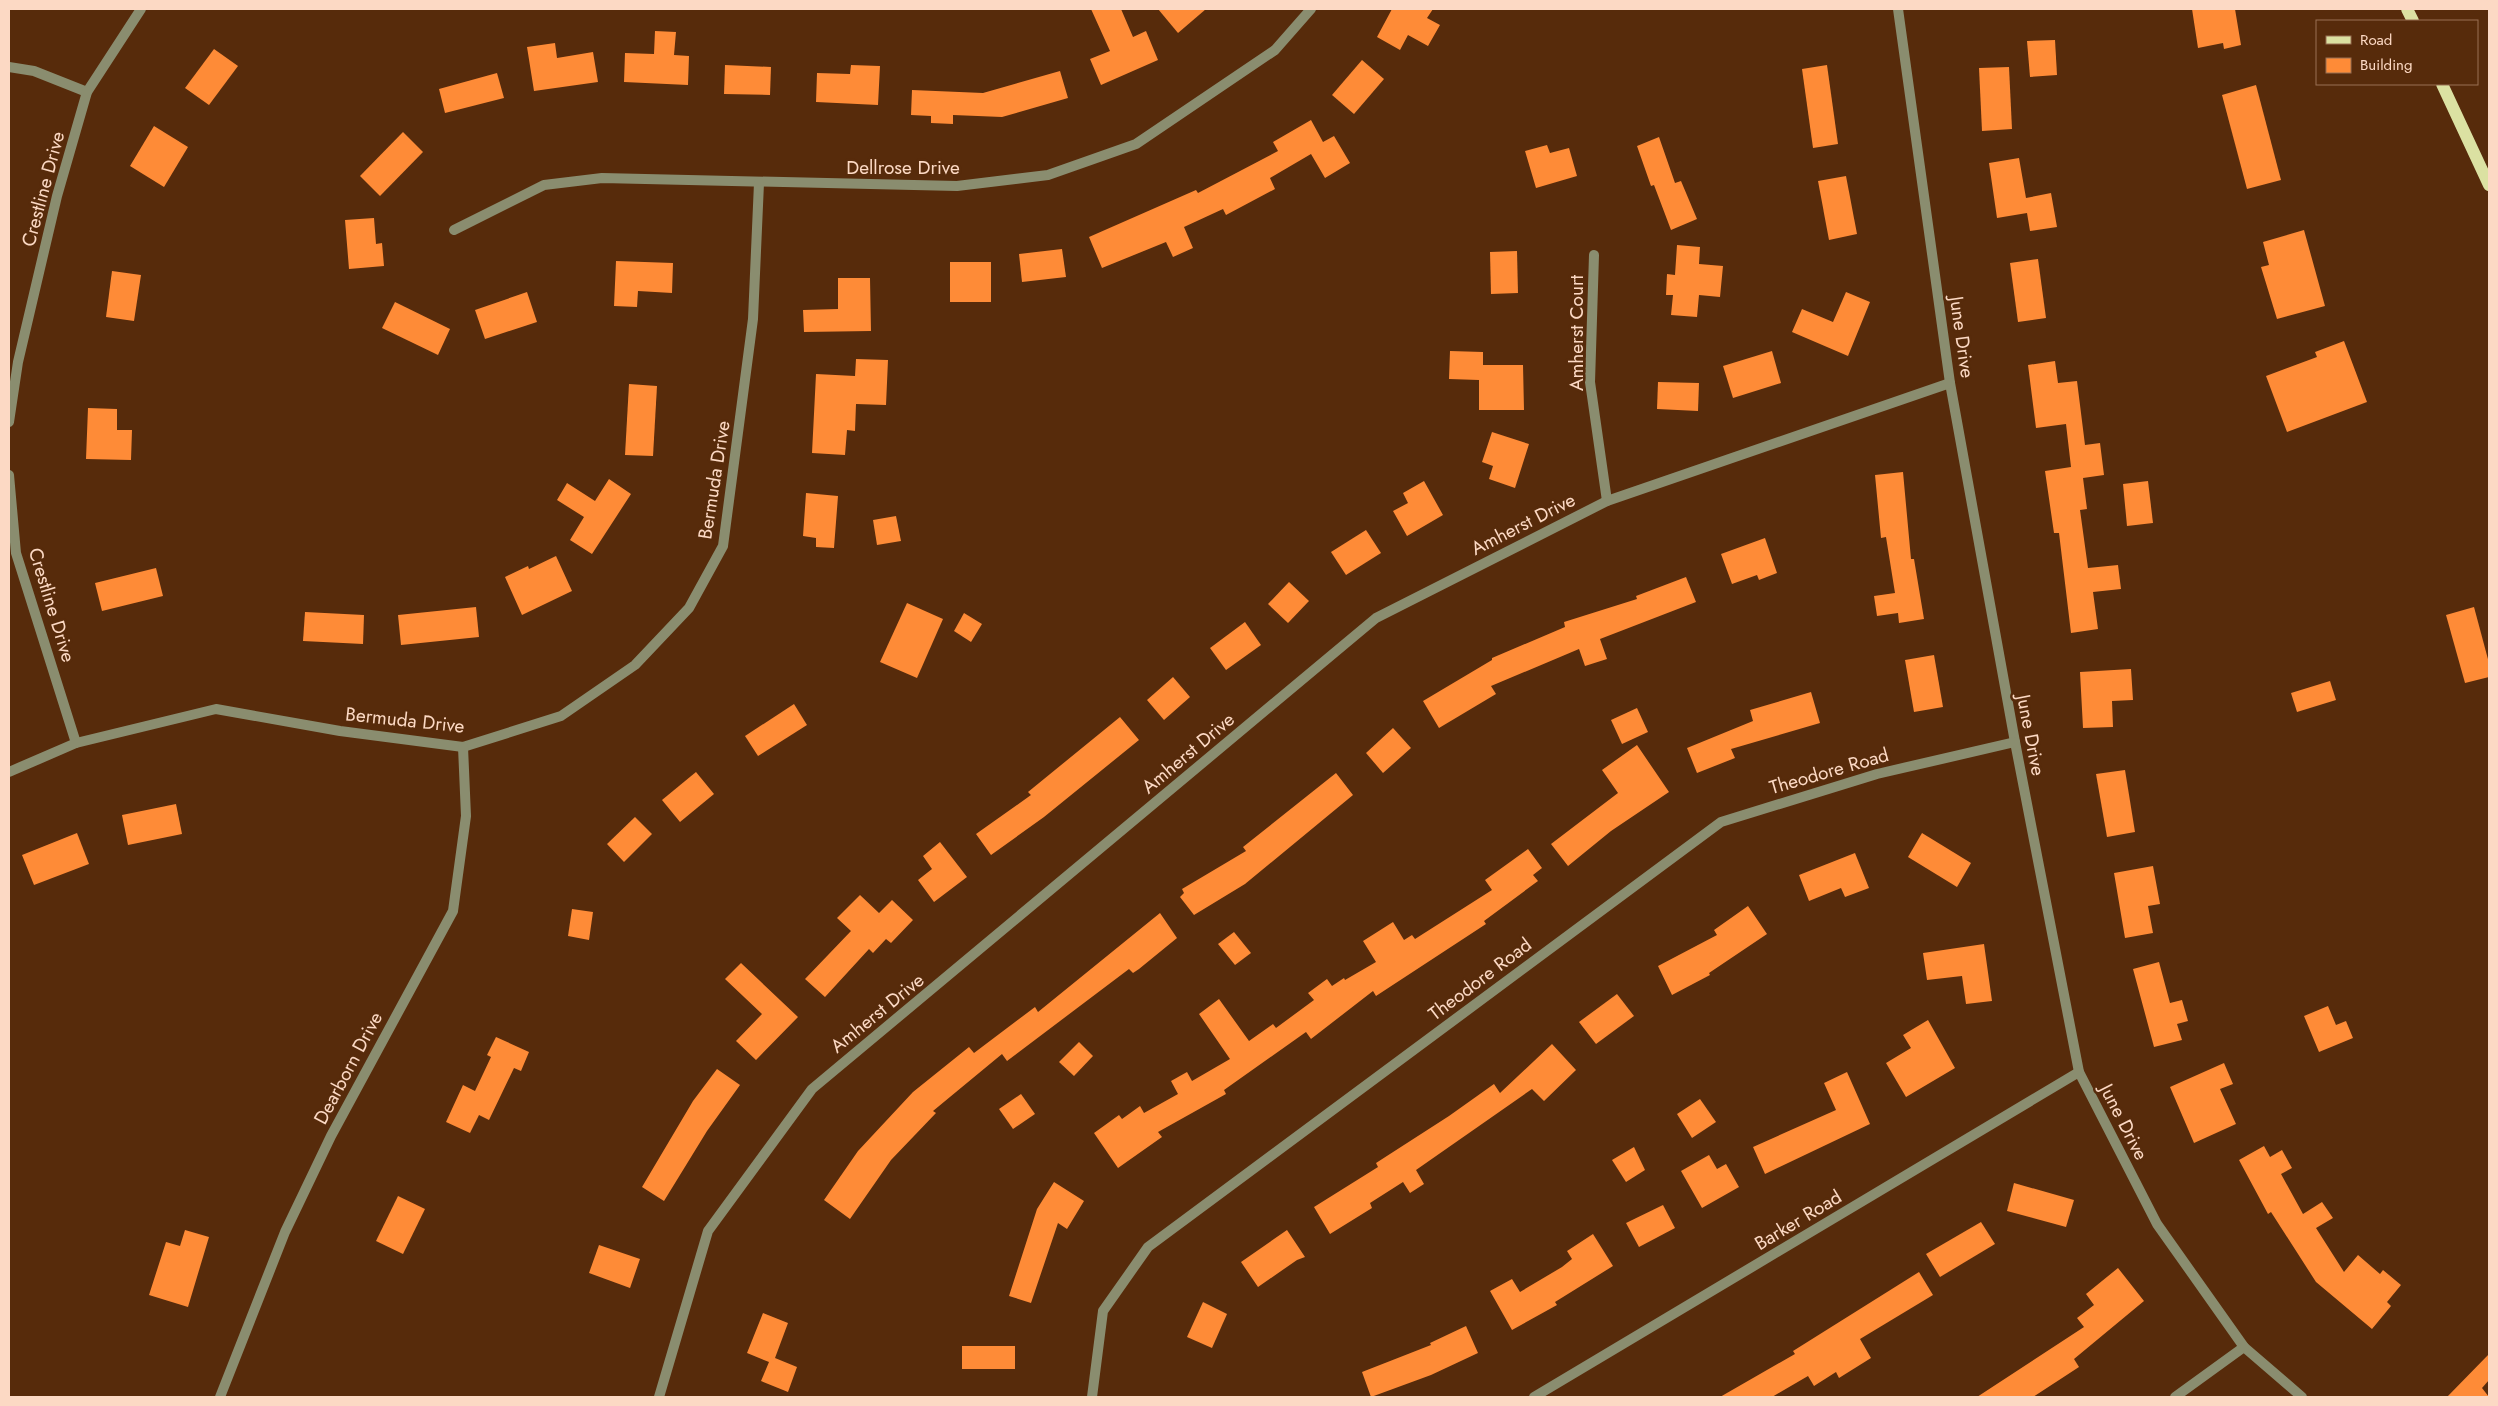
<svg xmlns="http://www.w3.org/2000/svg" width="2498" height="1406" font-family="Jost,sans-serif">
  <rect width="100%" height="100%" fill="#572b0b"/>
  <g fill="#fe8b37">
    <path d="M1091,9h30l12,28 13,-6 12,29 -57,25 -11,-26 20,-8z"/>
    <path d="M1158,9h48l-28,24z"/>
    <path d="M1392,9h41l-6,9 13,7 -12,21 -20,-11 -8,15 -23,-13z"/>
    <path d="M2192,9h43l6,36 -17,4 -1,-6 -25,5z"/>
    <path d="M655,31l21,1 -2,23 15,1 -1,29 -64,-3 1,-29 29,1z"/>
    <path d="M2055,40l2,35 -27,2 -3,-36z"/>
    <path d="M555,43l2,15 36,-6 5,30 -64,9 -7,-44z"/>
    <path d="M214,49l24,17 -29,39 -24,-17z"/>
    <path d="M1362,60l22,19 -30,35 -22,-19z"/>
    <path d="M725,65l46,2 -1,28 -46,-1z"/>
    <path d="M851,65l29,1 -2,39 -62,-3 1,-29 33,1z"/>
    <path d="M1827,65l11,79 -25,4 -11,-79z"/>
    <path d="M2009,67l3,62 -30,2 -3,-63z"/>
    <path d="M1060,71l8,27 -66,19 -49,-2v9l-22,-1v-7l-20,-1 1,-25 71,3z"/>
    <path d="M497,73l7,25 -59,15 -6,-24z"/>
    <path d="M2256,85l25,95 -34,9 -25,-94z"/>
    <path d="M1311,120l12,22 11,-6 16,27 -25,15 -14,-24 -41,24 5,11 -49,26 -3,-6 -39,18 9,21 -20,9 -7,-15 -64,26 -13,-31 107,-47 2,3 80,-42 -5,-9z"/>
    <path d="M154,126l34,21 -24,40 -34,-21z"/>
    <path d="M403,132l20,20 -43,44 -20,-20z"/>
    <path d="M1659,137l16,46 6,-2 16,38 -26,11 -17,-45 -3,1 -14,-40z"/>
    <path d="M1547,145l3,8 19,-5 8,28 -41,12 -11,-37z"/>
    <path d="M2019,158l7,40 25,-5 6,34 -27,4 -3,-18 -30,5 -8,-55z"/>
    <path d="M1846,176l11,58 -28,6 -11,-59z"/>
    <path d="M374,218l2,26 6,-1 2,23 -35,3 -4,-49z"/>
    <path d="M2304,230l21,76 -48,13 -16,-52 8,-2 -6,-23z"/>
    <path d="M1677,245l23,2 -1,17 24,2 -3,31 -21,-2 -2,22 -26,-2 2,-20h-7l1,-21 8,1z"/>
    <path d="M1062,249l4,28 -44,5 -3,-28z"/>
    <path d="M1517,251l1,42 -27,1 -1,-42z"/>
    <path d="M2038,259l8,59 -28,4 -8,-59z"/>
    <path d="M616,261l57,2 -1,30 -34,-2 -1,16 -23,-1z"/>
    <rect x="950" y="262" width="41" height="40"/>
    <path d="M112,271l29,4 -7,46 -28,-4z"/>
    <path d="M838,278h32l1,53 -67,1 -1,-22 35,-1z"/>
    <path d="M527,292l10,30 -52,17 -10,-29z"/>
    <path d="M1846,292l24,10 -22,54 -56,-24 10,-23 31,13z"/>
    <path d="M395,302l55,27 -12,26 -56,-27z"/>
    <path d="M2344,341l23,61 -80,30 -21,-56 51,-19 -2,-5z"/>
    <path d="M1450,351l33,1v13h40l1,45h-45v-30l-30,-1z"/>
    <path d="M1772,351l9,32 -48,15 -10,-32z"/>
    <path d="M856,359l32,1 -2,45 -30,-1 -1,27 -8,-1 -2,25 -33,-2 4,-79 39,2z"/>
    <path d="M2055,361l3,22 19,-2 8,64 15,-2 4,32 -21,3 4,31 -7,1 8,58 30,-3 3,24 -28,3 5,37 -27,4 -12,-100h-5l-9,-62 26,-4 -5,-43 -30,4 -8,-63z"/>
    <path d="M1658,382l41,1 -1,28 -41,-2z"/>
    <path d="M629,384l28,2 -4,70 -28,-1z"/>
    <path d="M88,408l29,1v21h15l-1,30 -45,-1z"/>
    <path d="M1492,432l37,12 -14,44 -26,-9 4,-13 -11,-4z"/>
    <path d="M1903,472l8,87h3l10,60 -25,4 -1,-10 -21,3 -3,-20 21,-3 -9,-56 -5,1 -6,-63z"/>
    <path d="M609,479l22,15 -39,60 -22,-14 14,-23 -27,-17 10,-17 28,18z"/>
    <path d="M1424,481l19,34 -36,21 -14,-25 15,-8 -5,-10z"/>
    <path d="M2148,481l5,42 -26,3 -4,-42z"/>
    <path d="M806,493l32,3 -4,52 -18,-1v-9l-13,-2z"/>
    <path d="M896,516l5,25 -24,4 -4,-25z"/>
    <path d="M1366,530l15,23 -35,22 -15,-23z"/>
    <path d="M1765,538l12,35 -18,7 -2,-5 -25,9 -11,-30z"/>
    <path d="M556,556l16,35 -50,24 -17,-38 23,-11 1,3z"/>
    <path d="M156,568l7,28 -61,15 -7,-28z"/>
    <path d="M1686,577l10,25 -96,37 7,20 -22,7 -6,-17 -88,37 5,8 -57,34 -16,-27 69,-41v-2l73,-31 -1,-5 73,-23 -1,-3z"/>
    <path d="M1289,582l20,19 -21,22 -20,-19z"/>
    <path d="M907,603l36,16 -26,59 -37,-16z"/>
    <path d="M476,607l3,30 -78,8 -3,-30z"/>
    <path d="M2474,607l15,56v14l-24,6 -19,-68z"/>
    <path d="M305,612l59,3 -1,29 -60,-3z"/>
    <path d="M964,613l18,11 -11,18 -17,-11z"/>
    <path d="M1245,622l16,23 -35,25 -16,-22z"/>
    <path d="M1934,655l9,52 -29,5 -9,-52z"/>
    <path d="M2131,669l2,31 -21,1 1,26 -30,1 -3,-56z"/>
    <path d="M1173,677l17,20 -26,23 -17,-20z"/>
    <path d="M2330,681l6,19 -39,12 -6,-19z"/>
    <path d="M1811,692l9,31 -89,26 4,9 -38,15 -10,-25 66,-27 -3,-11z"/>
    <path d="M794,704l13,21 -49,31 -13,-20z"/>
    <path d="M1637,708l11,24 -26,12 -11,-24z"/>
    <path d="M1120,717l19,23 -95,77 -53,38 -15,-21 55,-39 -3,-3z"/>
    <path d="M1393,728l18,20 -28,25 -17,-20z"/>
    <path d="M1637,745l32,47 -58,39 -43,35 -17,-22 67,-51 -16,-23z"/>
    <path d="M2125,770l10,62 -28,5 -11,-63z"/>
    <path d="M696,772l18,22 -34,28 -18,-22z"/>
    <path d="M1336,773l17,22 -108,89 -51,31 -14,-18 4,-4 -2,-4 64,-38 -3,-4z"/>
    <path d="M176,804l6,30 -54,11 -6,-30z"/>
    <path d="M635,817l17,17 -28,28 -17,-18z"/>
    <path d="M77,833l12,31 -55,21 -12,-30z"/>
    <path d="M1922,833l49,30 -14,24 -49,-30z"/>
    <path d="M940,842l27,35 -33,25 -16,-22 14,-11 -9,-13z"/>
    <path d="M1528,849l14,19 -9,7 5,6 -54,40 2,3 -110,72 -3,-5 -62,48 -5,-7 -82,58 2,4 -68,38 4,5 -44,31 -24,-35 25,-18 3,4 18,-13 4,7 34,-19 -7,-13 16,-9 5,9 38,-22 -31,-45 20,-15 30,42 24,-17 3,4 38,-28 -6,-7 19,-14 5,7 12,-8 1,2 31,-18 -13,-21 30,-19 11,18 8,-5 3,4 77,-49 -7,-10z"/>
    <path d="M1855,853l14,35 -24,9 -4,-9 -32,13 -10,-26z"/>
    <path d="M2153,866l7,38 -12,2 5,27 -28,5 -11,-65z"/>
    <path d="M860,895l19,18 13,-13 21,20 -22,23 -5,-4 -13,14 -4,-4 -44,48 -20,-18 46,-48 -14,-13z"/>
    <path d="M1748,906l19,28 -58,39 1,2 -38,20 -14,-29 59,-31 -3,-5z"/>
    <path d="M572,909l21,3 -4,28 -21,-4z"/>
    <path d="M1160,913l17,25 -38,31 -6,4 -4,-4 -122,92 -5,-7 -69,57 3,2 -45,47 -41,59 -26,-19 34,-49 55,-59 56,-45 5,6 61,-46 3,5z"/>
    <path d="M1234,932l17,21 -16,12 -17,-21z"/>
    <path d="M1984,944l8,57 -26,3 -4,-28 -35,4 -4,-27z"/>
    <path d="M2159,962l11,41 12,-3 6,21 -11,3 5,16 -28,7 -21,-78z"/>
    <path d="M741,963l57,54 -42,43 -20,-19 26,-27 -37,-35z"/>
    <path d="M1617,994l17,22 -38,28 -17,-22z"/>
    <path d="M2328,1006l8,19 10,-4 7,17 -34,14 -15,-36z"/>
    <path d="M1928,1020l27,48 -49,29 -20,-34 25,-15 -8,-13z"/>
    <path d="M496,1037l33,15 -8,19 -7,-3 -25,52 -10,-5 -9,18 -24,-11 17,-37 12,6 16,-34 -4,-2z"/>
    <path d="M1079,1042l14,14 -19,20 -15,-14z"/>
    <path d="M1552,1044l24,26 -32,31 -12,-12 -116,81 8,14 -14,9 -7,-11 -33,21 2,5 -42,26 -16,-27 64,-40 -2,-4 73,-47 45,-32 6,9z"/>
    <path d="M2224,1063l9,21 -13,5 16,35 -42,19 -24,-56z"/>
    <path d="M717,1069l23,16 -33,46 -43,70 -22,-14 51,-86z"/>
    <path d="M1847,1072l23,52 -105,50 -12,-27 83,-37 -12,-27z"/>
    <path d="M1021,1094l14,20 -22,15 -14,-20z"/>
    <path d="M1700,1099l16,23 -24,16 -15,-24z"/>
    <path d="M2264,1146l6,11 12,-7 10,18 -11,6 22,40 19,-12 11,16 -17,10 28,44 14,-17 22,19 3,-4 18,15 -14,17 4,4 -19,23 -56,-47 -45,-70 -3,2 -29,-54z"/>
    <path d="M1634,1147l11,23 -19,12 -14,-22z"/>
    <path d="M1709,1155l8,14 9,-5 13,23 -37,21 -21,-37z"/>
    <path d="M1054,1182l30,19 -17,28 -9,-6 -27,80 -22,-7 28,-87z"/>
    <path d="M2014,1183l60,17 -8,27 -59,-16z"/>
    <path d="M398,1196l27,13 -22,45 -27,-13z"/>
    <path d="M1663,1205l12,23 -36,19 -13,-24z"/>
    <path d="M1981,1222l14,22 -55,33 -14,-23z"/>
    <path d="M185,1230l24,7 -21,70 -39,-12 17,-53 14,4z"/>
    <path d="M1287,1230l18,27 -8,3 -39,27 -17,-25z"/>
    <path d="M1593,1234l20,32 -58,36 2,3 -45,25 -22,-39 22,-12 8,13 42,-25 10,-8 -5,-8z"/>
    <path d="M599,1245l41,14 -10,29 -41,-15z"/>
    <path d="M2118,1268l26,33 -70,58 5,8 -46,30h-56l107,-70 -7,-9 17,-13 -8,-11z"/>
    <path d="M1919,1272l14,23 -73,44 11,19 -32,20 -3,-6 -22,14 -6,-10 -36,21h-52l75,-43 -2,-3z"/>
    <path d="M1203,1302l24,12 -15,34 -25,-11z"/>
    <path d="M763,1313l25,10 -13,35 22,9 -9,25 -27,-11 8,-19 -22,-9z"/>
    <path d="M1466,1326l12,27 -47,22 -60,22 -9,-25 69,-27 -1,-2z"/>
    <rect x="962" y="1346" width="53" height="23"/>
    <path d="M2489,1354v26l-7,8 7,9h-42z"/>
  </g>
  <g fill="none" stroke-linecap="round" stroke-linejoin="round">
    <g stroke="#8a8d6f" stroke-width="10">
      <path d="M1898,9l52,374 65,359 64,330 78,152 87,123 58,50"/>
      <path d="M9,67l25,4 53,21"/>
      <path d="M454,230l90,-45 58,-7 355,8 91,-11 88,-31 139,-94 36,-41"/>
      <path d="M1594,255l-4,127 17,119"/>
      <path d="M9,422l9,-60 39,-166 30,-104 54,-83"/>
      <path d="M9,475l7,78 60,190"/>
      <path d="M9,772l67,-29 140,-34 124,22 123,16 98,-31 74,-51 54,-57 34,-62 30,-227 6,-136"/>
      <path d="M220,1397l65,-165 46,-96 122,-225 13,-95 -3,-69"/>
      <path d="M659,1397l49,-166 104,-142 564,-471 231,-117 343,-118"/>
      <path d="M1092,1397l11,-86 45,-64 573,-425 156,-48 138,-32"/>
      <path d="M1534,1397l545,-325"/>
      <path d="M2175,1397l69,-50"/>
    </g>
    <g stroke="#dbe1a2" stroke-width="12">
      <path d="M2407,9l6,12"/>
      <path d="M2442,84l47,101"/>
    </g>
  </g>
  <g text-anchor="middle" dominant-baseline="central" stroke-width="5" stroke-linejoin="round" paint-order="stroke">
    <g font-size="19" fill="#fcd9c4" stroke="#572b0b">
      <text x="903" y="167">Dellrose Drive</text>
      <text transform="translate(43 189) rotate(-75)">Crestline Drive</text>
      <text transform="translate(1576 333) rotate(-90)">Amherst Court</text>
      <text transform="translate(1962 337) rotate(82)">June Drive</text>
      <text transform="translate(714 480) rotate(-81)">Bermuda Drive</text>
      <text transform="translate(1523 524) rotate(-27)">Amherst Drive</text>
      <text transform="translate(52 605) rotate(73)">Crestline Drive</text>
      <text transform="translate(405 720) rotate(6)">Bermuda Drive</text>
      <text transform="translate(2031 735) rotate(79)">June Drive</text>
      <text transform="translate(1188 753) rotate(-40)">Amherst Drive</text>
      <text transform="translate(1829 771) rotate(-16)">Theodore Road</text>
      <text transform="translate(1480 979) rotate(-37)">Theodore Road</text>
      <text transform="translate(877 1013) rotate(-39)">Amherst Drive</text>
      <text transform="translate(348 1068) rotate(-62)">Dearborn Drive</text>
      <text transform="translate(2124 1122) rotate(63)">June Drive</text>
      <text transform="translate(1798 1220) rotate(-31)">Barker Road</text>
    </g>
  </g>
  <rect width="2498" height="1406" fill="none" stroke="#fcd9c4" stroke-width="20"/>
  <rect x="2316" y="20" width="162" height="65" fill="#572b0b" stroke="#997155"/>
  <rect x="2326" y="36" width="25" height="8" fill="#dbe1a2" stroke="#997155"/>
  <text x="2360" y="45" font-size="15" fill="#fcd9c4">Road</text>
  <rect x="2326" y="58" width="25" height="15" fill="#fe8b37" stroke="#997155"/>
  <text x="2360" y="70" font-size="15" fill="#fcd9c4">Building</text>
</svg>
